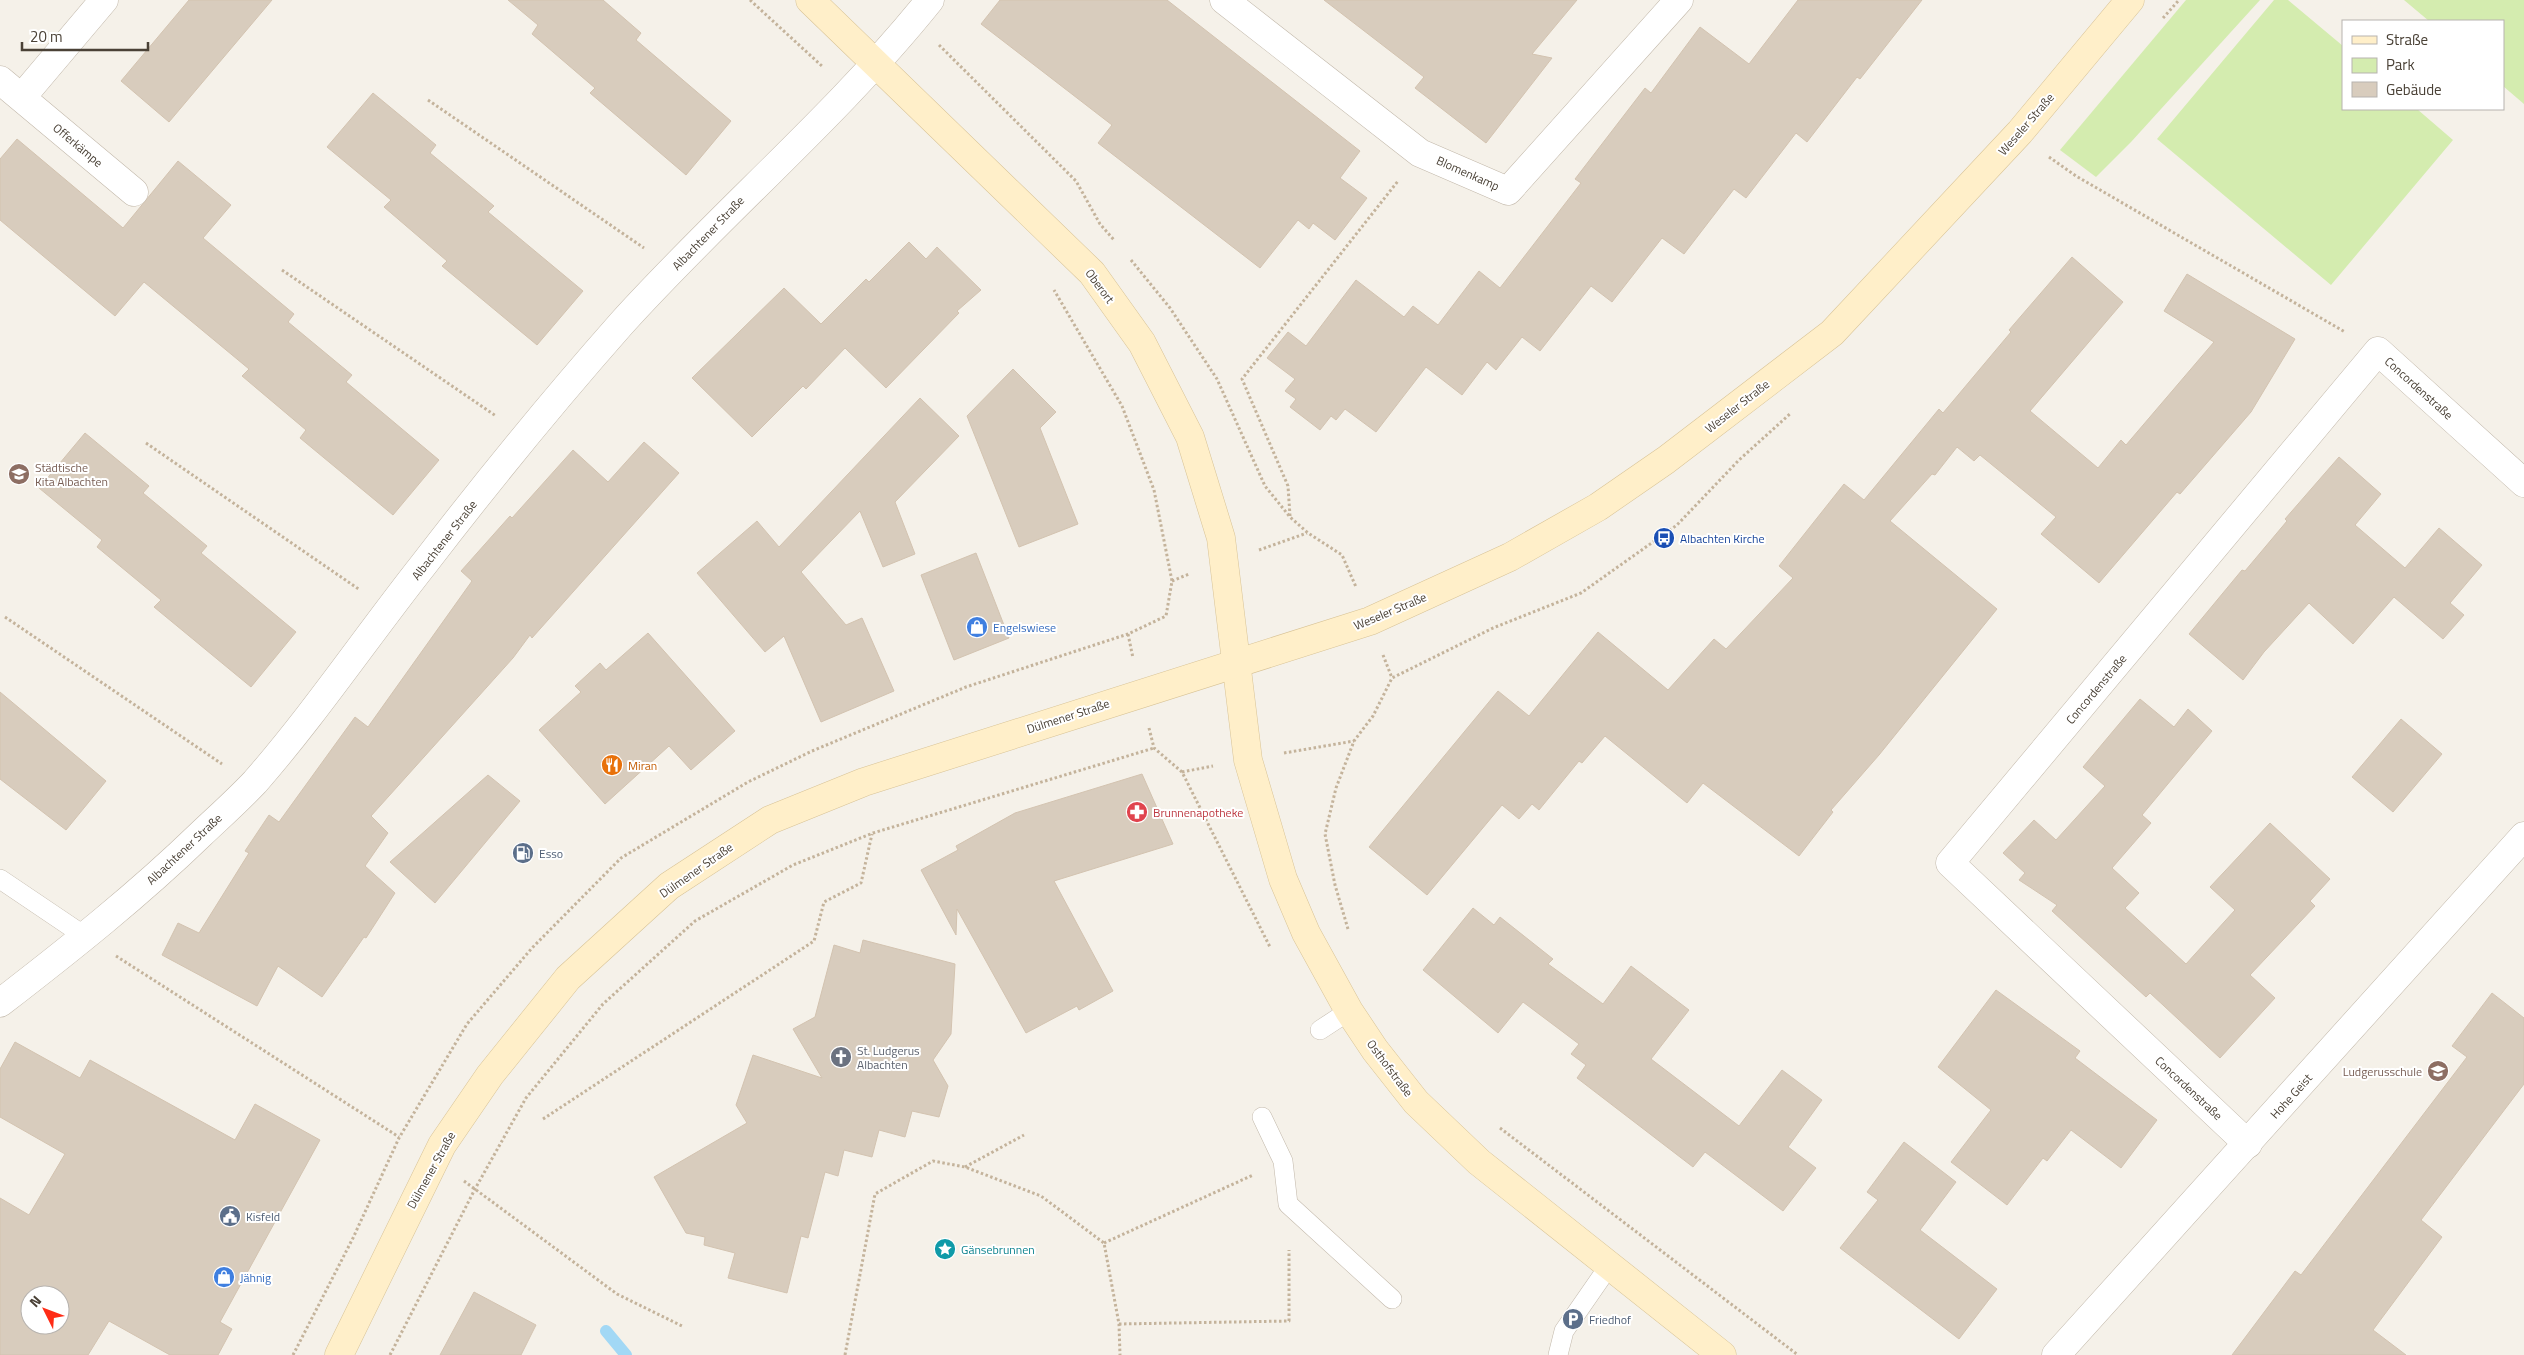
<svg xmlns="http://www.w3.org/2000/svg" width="2524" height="1355" font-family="'Titillium Web',sans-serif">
  <rect width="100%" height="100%" fill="#f5f1e9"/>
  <g fill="#d4ecaf">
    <path d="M2186,0h74l-129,142 -35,35 -36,-27z"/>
    <path d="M2274,0h14l55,46v63h74l36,31 -122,145 -174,-146z"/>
    <path d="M2404,0h120v104l-21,-18v-65h-74z"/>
  </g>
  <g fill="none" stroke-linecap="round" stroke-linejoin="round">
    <path stroke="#a2d8f5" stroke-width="12" d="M606,1331l20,24"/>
  </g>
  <g fill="#d8ccbd" stroke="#d3c3b0" fill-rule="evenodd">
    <path d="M189,0h83l-103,122 -48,-41z"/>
    <path d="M508,0h95l38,33 -5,7 95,81 -45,54 -96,-82 5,-5 -63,-54 6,-9z"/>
    <path d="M1000,0h167l193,151 -20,27 27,20 -32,42 -22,-17 -4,6 -11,-9 -38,48 -162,-125 14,-18 -131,-101z"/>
    <path d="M1324,0h253l-45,54 20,4 -66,85 -71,-55 9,-11z"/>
    <path d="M1798,0h124l-62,79 -3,-2 -50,65 -11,-9 -50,65 -12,-9 -50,65 -22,-16 -50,64 -21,-16 -51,65 -18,-14 -26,33 -9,-8 -25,33 -36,-28 -50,65 -31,-23 -9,11 -5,-4 -11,14 -30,-23 6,-8 -11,-8 10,-12 -28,-21 21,-26 18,14 50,-66 48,37 9,-11 25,19 41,-54 21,17 81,-105 -6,-4 70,-91 6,5 49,-66 49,37z"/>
    <path d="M373,93l63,52 -6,8 64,53 -6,6 95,79 -46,54 -95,-79 5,-5 -63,-54 7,-7 -64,-53z"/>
    <path d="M17,139l106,89 55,-67 53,44 -28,33 91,76 -6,8 64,53 -6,7 93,78 -46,55 -93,-77 6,-8 -64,-54 7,-7 -105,-87 -29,34 -115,-96v-61z"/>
    <path d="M909,242l17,17 11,-12 44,43 -24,21 2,2 -73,75 -41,-40 -39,41 -3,-3 -51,51 -60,-59 92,-90 37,36 45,-45 3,3z"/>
    <path d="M2072,257l51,45 -93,109 68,57 23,-28 5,5 88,-103 -50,-31 23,-37 108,65 -44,73 -71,82 -3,-2 -78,91 -58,-49 15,-17 -76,-62 -6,6 -17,-14 -22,28 -3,-1 -42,47 107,88 -118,146 -48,55 2,2 -34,44 -96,-73 -16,20 -82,-67 -23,27 -3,-2 -40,49 -7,-6 -13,15 -17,-14 -75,90 -58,-48 129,-156 31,25 69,-84 70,58 46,-51 12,10 67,-71 -14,-12 65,-82 20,16 75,-91 4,4 68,-81 -2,-2z"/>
    <path d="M1013,369l43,43 -16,16 38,96 -59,23 -52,-131z"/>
    <path d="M920,398l39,38 -64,66 20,52 -32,13 -23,-56 -59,61 45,53 16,-7 32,73 -73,31 -37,-86 -19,16 -68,-79 60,-52 22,26z"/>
    <path d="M85,433l64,53 -6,7 64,53 -6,7 95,79 -45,55 -97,-80 7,-7 -64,-53 5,-7 -63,-52z"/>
    <path d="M644,442l35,31 -147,165 -2,-3 -17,23 -142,158 17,17 -23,33 30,27 -29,45 -2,-1 -42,60 -44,-31 -21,40 -95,-51 16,-32 21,10 50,-80 -4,-2 24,-36 10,7 76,-105 13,10 104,-146 -11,-10 49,-55 2,2 61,-68 35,32z"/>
    <path d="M2339,457l42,37 -26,31 50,43 34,-40 43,37 -32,38 14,12 -21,24 -49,-42 -41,47 -44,-41 -45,49 -21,28 -54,-46 53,-64 3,1 42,-50 -2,-2z"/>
    <path d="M976,553l33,85 -55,22 -33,-85z"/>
    <path d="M648,633l87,98 -44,39 -22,-24 -64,58 -66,-74 42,-38 -6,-6 25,-23 6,7z"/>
    <path d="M0,692l106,89 -40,49 -66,-51z"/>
    <path d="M2140,699l34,28 14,-18 24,22 -70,84 9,8 -39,45 27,25 -14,15 61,56 49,-54 -25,-23 60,-64 60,56 -20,22 5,5 -65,69 25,23 -55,60 -70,-65 -4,4 -58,-53 -36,-33 5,-6 -38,-25 6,-7 -22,-20 31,-33 22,20 49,-54 -22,-19z"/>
    <path d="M2401,719l41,35 -49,58 -41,-35z"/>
    <path d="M1142,774l31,70 -119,37 59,110 -34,19 -2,-4 -51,27 -69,-124 -1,26 -35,-65 37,-20 -2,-4 59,-33z"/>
    <path d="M488,775l32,26 -85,102 -45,-41z"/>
    <path d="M1473,908l21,17 6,-8 53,42 -5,5 55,40 28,-38 58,44 -38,49 88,67 43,-56 40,30 -34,47 28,21 -33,43 -78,-59 -12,15 -116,-89 9,-13 -15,-11 8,-10 -56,-42 -25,31 -75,-63z"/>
    <path d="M863,940l92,24 -4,70 -18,26 15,26 -9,31 -27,-6 -7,26 -26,-7 -7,27 -28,-7 -6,26 -13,-4 -17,66 -7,-2 -14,57 -59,-15 7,-25 -31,-8 1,-8 -19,-4 -32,-56 93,-54 -11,-18 17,-50 69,23 -29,-49 22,-12 19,-72 26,8z"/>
    <path d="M1996,990l84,61 -5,7 82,62 -36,48 -50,-38 -24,31 -4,-3 -36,47 -56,-43 40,-52 -53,-43z"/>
    <path d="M2492,993l32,25v66l-103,136 21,17 -69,93 33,25h-174l63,-84 6,4 166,-218 -15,-11z"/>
    <path d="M15,1042l65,36 10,-18 145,80 20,-36 65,36 -100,182 12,7 -14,26h-48l-61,-34 -21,34h-88v-157l29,17 36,-61 -65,-37v-48zM30,1295h30v30h-30z"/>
    <path d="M1904,1142l52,40 -36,48 77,59 -38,50 -119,-91 38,-48 -11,-8z"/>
    <path d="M474,1292l62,33 -15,30h-81z"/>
  </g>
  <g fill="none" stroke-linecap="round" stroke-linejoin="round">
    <g stroke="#c2b8aa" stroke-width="20">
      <g id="lane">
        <path d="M0,879l86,58"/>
        <path d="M1320,1030l29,-19"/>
        <path d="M1262,1117l21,44 5,43 104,95"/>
        <path d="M1558,1355l6,-24 45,-65"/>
      </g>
    </g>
    <g stroke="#c2b8aa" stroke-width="29">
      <g id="street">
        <path d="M1224,0l196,153 88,38 171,-191"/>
        <path d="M0,80l134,112"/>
        <path d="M22,97l82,-97"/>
        <path d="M0,1003c70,-54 138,-108 201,-169 18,-17 37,-34 54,-52 61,-70 112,-146 169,-218 63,-82 129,-163 197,-240 100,-111 216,-208 309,-324"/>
        <path d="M2248,1144l-298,-281 428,-512 146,132"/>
        <path d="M2056,1355l468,-519"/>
      </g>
    </g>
    <g stroke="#d8c396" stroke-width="29">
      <g id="secondary">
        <path d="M810,0l282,273 50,70 48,94 31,101 27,222 35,119 23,54 43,78 26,39 41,52 63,60 243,193"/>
        <path d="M339,1355l103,-210 48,-70 78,-97 101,-92 101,-66 94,-38 506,-161 140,-64 88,-50 68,-47 166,-127 188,-201 110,-132"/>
      </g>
    </g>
    <g stroke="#c4b39b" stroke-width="3" stroke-dasharray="2.5 2.5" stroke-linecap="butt">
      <path d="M750,0l73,67"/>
      <path d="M2163,18l16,-18"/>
      <path d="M939,45l137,136 24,43 14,16"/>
      <path d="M428,100l216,148"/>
      <path d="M2049,157l27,19 269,156"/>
      <path d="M1131,260l39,48 47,71 48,107 25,31 18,16 34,22 14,32"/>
      <path d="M282,270l214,146"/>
      <path d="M146,443l214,147"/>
      <path d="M1290,516l-2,-30 -46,-107 156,-198"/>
      <path d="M1259,550l48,-17"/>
      <path d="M1172,581l17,-7"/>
      <path d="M5,617l217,147"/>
      <path d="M1128,634l5,24"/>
      <path d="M1383,655l9,23"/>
      <path d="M1149,728l5,20 28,24 88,175"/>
      <path d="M1284,753l70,-12"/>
      <path d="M1182,772l31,-6"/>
      <path d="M1348,929l-13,-44 -10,-51 11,-46 18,-47 19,-25 19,-38 101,-50 88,-35 96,-68 62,-65 52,-47"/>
      <path d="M116,956l283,181"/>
      <path d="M543,1119l271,-178 10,-39 37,-19 11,-49"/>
      <path d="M1500,1128l298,227"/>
      <path d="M965,1167l59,-32"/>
      <path d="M464,1181l153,113 65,32"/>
      <path d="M1104,1243l149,-68"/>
      <path d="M1119,1324l170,-3v-71"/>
      <path d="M293,1355l60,-117 46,-100 68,-114 65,-76 89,-90 127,-76 64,-31 154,-64 162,-53 38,-18 6,-35 -18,-91 -32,-84 -68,-116"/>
      <path d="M390,1355l85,-166 51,-91 77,-94 92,-83 98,-56 80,-32 281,-85"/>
      <path d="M845,1355l30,-161 58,-33 32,6 76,29 63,47 15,81 1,31"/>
    </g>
    <use href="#lane" stroke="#fff" stroke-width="19"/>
    <use href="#street" stroke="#fff" stroke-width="28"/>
    <use href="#secondary" stroke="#ffefc9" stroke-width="28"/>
  </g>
  <defs>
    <g id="school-disc" transform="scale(1.125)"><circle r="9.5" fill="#8d6e63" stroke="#fff"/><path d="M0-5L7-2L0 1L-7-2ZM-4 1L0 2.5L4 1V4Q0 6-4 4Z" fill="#fff"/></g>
    <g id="bus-disc" transform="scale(1.125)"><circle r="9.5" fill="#1a4fb4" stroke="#fff"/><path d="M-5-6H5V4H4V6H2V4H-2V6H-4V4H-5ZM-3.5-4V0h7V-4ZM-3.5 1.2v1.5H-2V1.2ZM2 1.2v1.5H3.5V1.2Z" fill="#fff"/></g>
    <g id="shop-disc" transform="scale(1.125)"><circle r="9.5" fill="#3f7fe0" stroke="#fff"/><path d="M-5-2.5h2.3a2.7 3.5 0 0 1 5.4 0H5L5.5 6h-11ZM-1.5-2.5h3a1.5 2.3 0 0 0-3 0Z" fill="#fff"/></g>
    <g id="restaurant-disc" transform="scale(1.125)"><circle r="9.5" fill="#e8710a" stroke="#fff"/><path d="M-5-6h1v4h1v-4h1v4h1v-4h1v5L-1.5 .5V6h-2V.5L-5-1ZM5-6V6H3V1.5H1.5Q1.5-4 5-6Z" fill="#fff"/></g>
    <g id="pharmacy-disc" transform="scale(1.125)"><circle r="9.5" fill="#e0444e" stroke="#fff"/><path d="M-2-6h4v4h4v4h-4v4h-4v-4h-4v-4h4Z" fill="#fff"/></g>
    <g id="fuel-disc" transform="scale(1.125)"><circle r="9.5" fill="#5c6f8a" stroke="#fff"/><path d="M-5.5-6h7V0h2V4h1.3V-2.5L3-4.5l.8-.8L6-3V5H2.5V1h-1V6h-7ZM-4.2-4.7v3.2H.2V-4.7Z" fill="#fff"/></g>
    <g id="church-disc" transform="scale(1.125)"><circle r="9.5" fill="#6b7280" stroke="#fff"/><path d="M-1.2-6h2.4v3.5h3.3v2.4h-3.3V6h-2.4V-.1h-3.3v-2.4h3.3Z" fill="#fff"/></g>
    <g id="civic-disc" transform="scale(1.125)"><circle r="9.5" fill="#5c6f8a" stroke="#fff"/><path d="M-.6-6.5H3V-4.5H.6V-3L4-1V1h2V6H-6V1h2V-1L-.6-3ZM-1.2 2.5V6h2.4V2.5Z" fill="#fff"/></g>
    <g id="sight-disc" transform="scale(1.125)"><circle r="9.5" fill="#0f9aa8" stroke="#fff"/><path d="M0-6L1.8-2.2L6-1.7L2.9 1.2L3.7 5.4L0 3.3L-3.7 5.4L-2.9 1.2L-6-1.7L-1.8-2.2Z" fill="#fff"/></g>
    <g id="parking-disc" transform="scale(1.125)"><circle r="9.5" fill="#5c6f8a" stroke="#fff"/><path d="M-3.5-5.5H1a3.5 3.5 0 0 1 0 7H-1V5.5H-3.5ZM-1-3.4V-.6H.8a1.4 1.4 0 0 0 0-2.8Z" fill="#fff"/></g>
  </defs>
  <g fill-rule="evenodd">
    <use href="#school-disc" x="19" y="474"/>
    <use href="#bus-disc" x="1664" y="538"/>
    <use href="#shop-disc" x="977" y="627"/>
    <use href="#restaurant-disc" x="612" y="765"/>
    <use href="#pharmacy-disc" x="1137" y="812"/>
    <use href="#fuel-disc" x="523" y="853"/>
    <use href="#church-disc" x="841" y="1057"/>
    <use href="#school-disc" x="2438" y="1071"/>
    <use href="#civic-disc" x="230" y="1216"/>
    <use href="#sight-disc" x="945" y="1249"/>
    <use href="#shop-disc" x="224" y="1277"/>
    <use href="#parking-disc" x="1573" y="1319"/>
  </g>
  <g text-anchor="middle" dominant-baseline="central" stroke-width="4" stroke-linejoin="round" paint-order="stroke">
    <g font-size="12" fill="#4a4136" stroke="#fff">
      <text transform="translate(2026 124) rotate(-49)">Weseler Straße</text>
      <text transform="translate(78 145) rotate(40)">Offerkämpe</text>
      <text transform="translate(1468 173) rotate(24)">Blomenkamp</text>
      <text transform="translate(708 233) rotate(-46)">Albachtener Straße</text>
      <text transform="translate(1100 286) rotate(53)">Oberort</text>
      <text transform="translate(2419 388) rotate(42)">Concordenstraße</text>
      <text transform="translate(1737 406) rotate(-38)">Weseler Straße</text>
      <text transform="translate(444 540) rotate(-52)">Albachtener Straße</text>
      <text transform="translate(1390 611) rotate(-23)">Weseler Straße</text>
      <text transform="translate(2096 689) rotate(-50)">Concordenstraße</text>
      <text transform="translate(1068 716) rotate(-18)">Dülmener Straße</text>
      <text transform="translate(184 849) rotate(-43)">Albachtener Straße</text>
      <text transform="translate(696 870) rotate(-35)">Dülmener Straße</text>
      <text transform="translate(1390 1068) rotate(53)">Osthofstraße</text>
      <text transform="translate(2189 1088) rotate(43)">Concordenstraße</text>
      <text transform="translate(2291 1096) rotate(-48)">Hohe Geist</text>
      <text transform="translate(431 1170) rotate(-61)">Dülmener Straße</text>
    </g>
    <g font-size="12" fill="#785e54" stroke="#fff" text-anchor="start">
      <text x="35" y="467">Städtische<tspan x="35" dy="14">Kita Albachten</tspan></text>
      <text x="2422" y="1071" text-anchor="end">Ludgerusschule</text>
    </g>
    <g font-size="12" fill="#164399" stroke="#fff" text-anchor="start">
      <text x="1680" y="538">Albachten Kirche</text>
    </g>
    <g font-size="12" fill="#366cbe" stroke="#fff" text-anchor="start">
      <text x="993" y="627">Engelswiese</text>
      <text x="240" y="1277">Jähnig</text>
    </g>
    <g font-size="12" fill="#c56008" stroke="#fff" text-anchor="start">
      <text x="628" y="765">Miran</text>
    </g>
    <g font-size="12" fill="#be3a42" stroke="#fff" text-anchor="start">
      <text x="1153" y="812">Brunnenapotheke</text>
    </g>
    <g font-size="12" fill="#4e5e75" stroke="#fff" text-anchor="start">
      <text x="539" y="853">Esso</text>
      <text x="246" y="1216">Kisfeld</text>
      <text x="1589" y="1319">Friedhof</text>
    </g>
    <g font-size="12" fill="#5b616d" stroke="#fff" text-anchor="start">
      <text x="857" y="1050">St. Ludgerus<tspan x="857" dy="14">Albachten</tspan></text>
    </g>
    <g font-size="12" fill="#0d838f" stroke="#fff" text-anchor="start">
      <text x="961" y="1249">Gänsebrunnen</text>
    </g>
  </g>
  <rect x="2342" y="20" width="162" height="90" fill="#ffffff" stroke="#b7b3af"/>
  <rect x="2352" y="36" width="25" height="8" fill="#ffefc9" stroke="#b7b3af"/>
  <text x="2386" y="45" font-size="15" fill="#4a4136">Straße</text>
  <rect x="2352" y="58" width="25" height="15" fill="#d4ecaf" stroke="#b7b3af"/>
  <text x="2386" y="70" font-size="15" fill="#4a4136">Park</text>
  <rect x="2352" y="82" width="25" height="15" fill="#d8ccbd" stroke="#b7b3af"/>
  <text x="2386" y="95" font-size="15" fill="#4a4136">Gebäude</text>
  <g transform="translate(45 1310) rotate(312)"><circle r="24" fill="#ffffff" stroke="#b7b3af"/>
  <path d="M0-4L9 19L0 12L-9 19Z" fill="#ff2c16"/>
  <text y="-8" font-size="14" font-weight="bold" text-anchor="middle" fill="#4a4136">N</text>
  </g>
  <path d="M22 42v8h126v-8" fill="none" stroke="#4a4136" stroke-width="2.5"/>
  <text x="30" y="42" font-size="15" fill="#4a4136" stroke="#ffffff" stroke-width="4" paint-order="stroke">20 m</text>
</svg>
